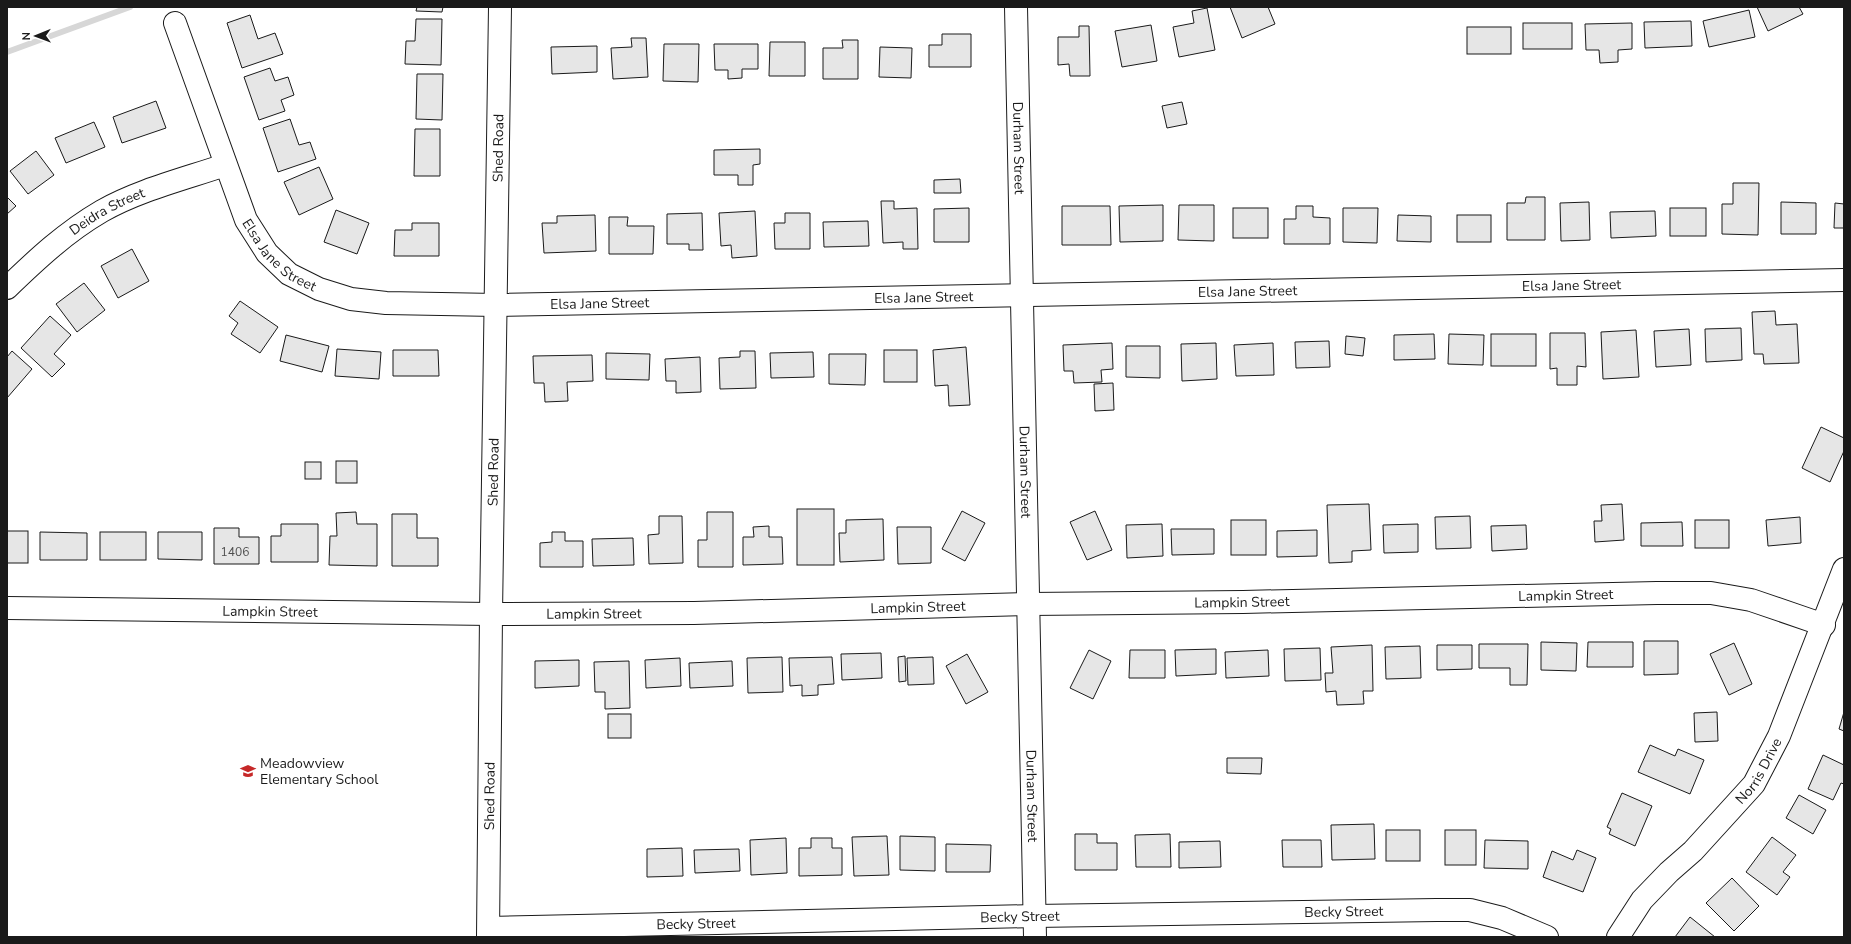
<svg xmlns="http://www.w3.org/2000/svg" width="1851" height="944" font-family="'Nunito Sans',sans-serif">
  <rect width="100%" height="100%" fill="#fff"/>
  <g fill="none" stroke-linecap="round" stroke-linejoin="round">
    <path stroke="#d7d7d7" stroke-width="6" d="M7,52l123,-45"/>
  </g>
  <g fill="#e6e6e6" stroke="#1a1a1a">
    <path d="M417,7h26l-1,5 -26,-1z"/>
    <path d="M1230,7h38l7,17 -33,14z"/>
    <path d="M1757,7h42l4,7 -35,17z"/>
    <path d="M1207,8l8,42 -36,7 -6,-30 21,-4 -2,-12z"/>
    <path d="M1749,10l6,27 -46,10 -6,-26z"/>
    <path d="M250,15l8,24 17,-6 8,21 -41,14 -15,-45z"/>
    <path d="M416,19h26l-1,46 -36,-1 1,-23h9z"/>
    <path d="M1691,21l1,25 -47,2 -1,-26z"/>
    <rect x="1523" y="23" width="49" height="26"/>
    <path d="M1632,23v26l-14,1v12l-18,1 -1,-13h-13l-1,-26z"/>
    <path d="M1151,25l6,36 -35,6 -7,-36z"/>
    <path d="M1079,26h10l1,50h-20l-1,-12 -11,1v-28h21z"/>
    <rect x="1467" y="27" width="44" height="27"/>
    <path d="M942,34h29v33h-42v-22h13z"/>
    <path d="M631,38h15l2,39 -35,2 -2,-31 21,-1z"/>
    <path d="M842,40h16v39h-35v-31h20z"/>
    <path d="M770,42h35v34h-36z"/>
    <path d="M664,44h35l-1,38 -35,-1z"/>
    <path d="M714,44h44v25h-16v9l-14,1v-9h-13z"/>
    <path d="M597,46v26l-45,2 -1,-27z"/>
    <path d="M880,47l32,1 -1,30 -32,-1z"/>
    <path d="M270,68l5,13 13,-4 6,18 -13,5 4,11 -26,9 -15,-43z"/>
    <path d="M417,74h26l-1,46 -26,-1z"/>
    <path d="M156,101l10,27 -44,15 -9,-26z"/>
    <path d="M1182,102l5,22 -20,4 -5,-22z"/>
    <path d="M290,119l9,26 11,-3 6,17 -38,13 -15,-44z"/>
    <path d="M94,122l11,25 -39,16 -11,-25z"/>
    <path d="M415,129h25v47h-26z"/>
    <path d="M760,149v15l-7,1v20h-15v-10h-24v-25z"/>
    <path d="M36,151l18,24 -26,19 -18,-23z"/>
    <path d="M319,167l14,32 -34,16 -15,-33z"/>
    <path d="M960,179l1,14h-27v-13z"/>
    <path d="M1733,183h26l-1,52 -36,-1v-30h11z"/>
    <path d="M7,197l9,9 -9,8z"/>
    <path d="M1526,197h19v43h-38v-37h18z"/>
    <path d="M881,201h13v8l23,-1 1,41h-15v-7l-20,1z"/>
    <path d="M1589,202l1,38 -29,1 -1,-38z"/>
    <path d="M1781,202l35,1v31h-35z"/>
    <path d="M1835,203l9,1v24h-10z"/>
    <path d="M1163,205v36l-43,1 -1,-36z"/>
    <path d="M1179,205h35v36l-36,-1z"/>
    <path d="M1062,206h48l1,39h-49z"/>
    <path d="M1296,206h17v11l17,1v26h-46v-25h12z"/>
    <path d="M969,208v34h-35v-33z"/>
    <rect x="1233" y="208" width="35" height="30"/>
    <path d="M1343,208h35l-1,35 -34,-1z"/>
    <rect x="1670" y="208" width="36" height="28"/>
    <path d="M336,210l33,13 -12,31 -33,-12z"/>
    <path d="M755,211l2,45 -25,2 -1,-13 -10,1 -2,-33z"/>
    <path d="M1655,211l1,25 -45,2 -1,-26z"/>
    <path d="M702,213l1,37h-14v-6h-22v-30z"/>
    <path d="M785,213h25v36h-35l-1,-26h11z"/>
    <path d="M595,215l1,36 -52,2 -2,-30h15v-7z"/>
    <path d="M1398,215l33,1v26l-34,-1z"/>
    <rect x="1457" y="215" width="34" height="27"/>
    <path d="M609,217h19l-1,9h27l-1,28h-44z"/>
    <path d="M868,221l1,25 -45,1 -1,-25z"/>
    <path d="M412,223h27v33h-45l1,-26h17z"/>
    <path d="M132,249l17,32 -31,17 -17,-32z"/>
    <path d="M84,283l21,27 -28,22 -21,-28z"/>
    <path d="M240,301l38,26 -18,26 -29,-19 7,-11 -9,-7z"/>
    <path d="M1775,311l1,14 21,-1 2,39 -35,1 -1,-10h-9l-2,-42z"/>
    <path d="M50,316l21,19 -17,19 11,10 -13,13 -31,-29z"/>
    <path d="M1741,328l1,32 -36,2 -1,-33z"/>
    <path d="M1689,329l2,36 -35,2 -2,-36z"/>
    <path d="M1636,330l3,47 -36,2 -2,-47z"/>
    <path d="M1550,333h35l1,34 -9,-1v19h-20v-17l-7,1z"/>
    <path d="M1434,334l1,25 -41,1v-25z"/>
    <path d="M1449,334l35,1 -1,30 -35,-1z"/>
    <rect x="1491" y="334" width="45" height="32"/>
    <path d="M286,335l43,11 -7,26 -42,-11z"/>
    <path d="M1346,336l19,2 -2,18 -18,-2z"/>
    <path d="M1329,341l1,26 -34,1 -1,-26z"/>
    <path d="M1112,343l1,26 -12,1 1,12 -28,1 -1,-12h-9l-1,-26z"/>
    <path d="M1216,343l1,36 -35,2 -1,-37z"/>
    <path d="M1273,343l1,32 -38,1 -2,-31z"/>
    <path d="M1126,346h34v32l-34,-1z"/>
    <path d="M966,347l4,58 -21,1 -1,-21 -13,1 -2,-36z"/>
    <path d="M337,349l44,3 -2,27 -44,-3z"/>
    <path d="M393,350h45l1,26h-46z"/>
    <rect x="884" y="350" width="33" height="32"/>
    <path d="M12,351l20,18 -25,29v-41z"/>
    <path d="M740,351h15l1,37 -36,1 -1,-31 21,-1z"/>
    <path d="M813,352l1,25 -43,1 -1,-25z"/>
    <path d="M606,353l44,1 -1,26 -43,-1z"/>
    <path d="M829,354h37l-1,31 -36,-1z"/>
    <path d="M592,355l1,26 -26,1 1,19 -23,1 -1,-19h-10l-1,-27z"/>
    <path d="M700,357l1,35 -25,1v-12h-10l-1,-22z"/>
    <path d="M1113,383l1,27 -19,1 -1,-27z"/>
    <path d="M1821,427l23,11v13l-14,31 -28,-14z"/>
    <rect x="336" y="461" width="21" height="22"/>
    <rect x="305" y="462" width="16" height="17"/>
    <path d="M1369,504l2,46 -19,1v11l-23,1 -2,-58z"/>
    <path d="M1622,504l2,36 -29,2 -1,-21h8l-1,-16z"/>
    <rect x="797" y="509" width="37" height="56"/>
    <path d="M962,511l23,12 -20,38 -23,-12z"/>
    <path d="M1095,511l17,39 -25,10 -17,-38z"/>
    <path d="M356,512l1,12h20v42l-48,-1 1,-29h7l-1,-23z"/>
    <path d="M707,512h26v55h-35v-27h9z"/>
    <path d="M392,514h25v24h21v28h-46z"/>
    <path d="M659,516h23l1,47 -34,1 -1,-29 11,-1z"/>
    <path d="M1470,516l1,32 -35,1 -1,-32z"/>
    <path d="M1800,517l1,26 -33,3 -2,-26z"/>
    <path d="M883,519l1,41 -44,2 -1,-29h7v-13z"/>
    <rect x="1231" y="520" width="35" height="35"/>
    <rect x="1695" y="520" width="34" height="28"/>
    <path d="M1682,522l1,24h-42v-23z"/>
    <path d="M281,524h37v38h-47v-26h10z"/>
    <path d="M1162,524l1,32 -36,2 -1,-33z"/>
    <path d="M1418,524v28l-34,1 -1,-28z"/>
    <path d="M1526,525l1,24 -35,2 -1,-25z"/>
    <path d="M769,526v11h13l1,27 -40,1v-28h11l-1,-10z"/>
    <path d="M897,527h34v36l-33,1z"/>
    <path d="M214,528h25v9h20v27h-45z"/>
    <path d="M1171,529h43v25l-42,1z"/>
    <path d="M1317,530v26l-40,1v-26z"/>
    <rect x="7" y="531" width="21" height="32"/>
    <path d="M40,532l47,1v27h-47z"/>
    <rect x="100" y="532" width="46" height="28"/>
    <path d="M158,532h44v28l-44,-1z"/>
    <path d="M552,532h13v9h18v26h-43v-24l12,-1z"/>
    <path d="M633,538l1,27 -41,1 -1,-27z"/>
    <path d="M1644,641h34v33l-34,1z"/>
    <path d="M1541,642l36,1 -1,28 -35,-1z"/>
    <path d="M1588,642h45v25h-46z"/>
    <path d="M1734,643l18,41 -23,11 -19,-41z"/>
    <path d="M1479,644h49l-1,41h-17v-17h-31z"/>
    <path d="M1372,645l1,46h-10l1,13 -27,1 -1,-14 -10,1 -1,-19h8l-2,-26z"/>
    <path d="M1437,645h35v24l-35,1z"/>
    <path d="M1420,646l1,32 -35,1 -1,-32z"/>
    <path d="M1320,648l1,32 -36,1 -1,-32z"/>
    <path d="M1216,649v25l-40,2 -1,-26z"/>
    <path d="M1089,650l22,11 -18,38 -23,-11z"/>
    <path d="M1130,650h35v28h-36z"/>
    <path d="M1268,650l1,26 -43,2 -1,-26z"/>
    <path d="M881,653l1,25 -40,2 -1,-26z"/>
    <path d="M967,654l21,38 -22,12 -20,-38z"/>
    <path d="M905,656l1,25 -7,1 -1,-25z"/>
    <path d="M782,657l1,35 -35,1 -1,-35z"/>
    <path d="M832,657l2,27 -16,1v10l-16,1v-11l-12,1 -1,-28z"/>
    <path d="M933,657l1,27 -26,1 -1,-27z"/>
    <path d="M680,658l1,28 -35,2 -1,-28z"/>
    <path d="M579,660v26l-44,2v-27z"/>
    <path d="M629,661l1,47 -25,1v-17h-10l-1,-30z"/>
    <path d="M732,661l1,25 -43,2 -1,-25z"/>
    <path d="M1717,712l1,29 -23,1 -1,-29z"/>
    <path d="M1844,712v19l-5,-2z"/>
    <rect x="608" y="714" width="23" height="24"/>
    <path d="M1650,745l25,11 3,-7 26,11 -14,34 -52,-22z"/>
    <path d="M1823,755l21,10v19l-3,-1 -8,17 -25,-11z"/>
    <path d="M1227,758h35l-1,16 -34,-1z"/>
    <path d="M1622,793l30,13 -17,40 -26,-12 2,-5 -4,-2z"/>
    <path d="M1799,795l27,15 -13,24 -27,-16z"/>
    <path d="M1374,824l1,35 -43,1 -1,-35z"/>
    <rect x="1386" y="830" width="34" height="31"/>
    <rect x="1445" y="830" width="31" height="35"/>
    <path d="M1075,834h22v9h20v27h-42z"/>
    <path d="M1170,834l1,33h-35l-1,-32z"/>
    <path d="M887,836l2,39 -35,1 -2,-39z"/>
    <path d="M900,836l35,1v34l-35,-1z"/>
    <path d="M1772,837l24,18 -13,17 7,5 -13,18 -31,-23z"/>
    <path d="M786,838l1,35 -36,2 -1,-35z"/>
    <path d="M811,838h21v10h10v27l-43,1v-28h12z"/>
    <path d="M1282,840h39l1,27h-39z"/>
    <path d="M1485,840l43,1v28l-44,-1z"/>
    <path d="M1220,841l1,26 -42,1v-26z"/>
    <path d="M946,844l45,1 -1,27h-44z"/>
    <path d="M682,848l1,28 -36,1v-28z"/>
    <path d="M739,849l1,22 -45,2 -1,-23z"/>
    <path d="M1577,850l19,8 -13,34 -40,-15 9,-26 21,9z"/>
    <path d="M1732,878l27,28 -25,25 -28,-28z"/>
    <path d="M1690,917l25,20h-40z"/>
  </g>
  <g fill="none" stroke-linecap="round" stroke-linejoin="round">
    <g stroke="#1a1a1a" stroke-width="24">
      <g id="minor">
        <path id="s1" d="M1016,7l19,930"/>
        <path id="s2" d="M175,23l71,197 21,33 22,21 30,15 32,10 35,4 110,2 1348,-25"/>
        <path id="s3" d="M7,288c30,-29 59,-56 95,-77 37,-21 82,-32 123,-46"/>
        <path id="s4" d="M7,608l484,6 203,-1 335,-9 214,-2 414,-9h54l40,7 73,25"/>
        <path id="s5" d="M489,928l545,-12 403,-6h33l32,8 45,19"/>
        <path id="s6" d="M488,937l3,-323 9,-607"/>
        <path id="s7" d="M1618,937l24,-37 27,-28 24,-21 61,-67 25,-48 65,-167"/>
      </g>
    </g>
    <use href="#minor" stroke="#fff" stroke-width="22"/>
  </g>
  <defs>
    <g id="school-bare" transform="scale(1.2)"><path d="M0-5L7-2L0 1L-7-2ZM-4 1L0 2.5L4 1V4Q0 6-4 4Z" fill="#c62828" stroke="#fff" stroke-width="2.5" paint-order="stroke"/></g>
  </defs>
  <g fill-rule="evenodd">
    <use href="#school-bare" x="248" y="771"/>
  </g>
  <g text-anchor="middle" dominant-baseline="central" stroke-width="3" stroke-linejoin="round" paint-order="stroke">
    <g font-size="12" fill="#4d4d4d">
      <text x="235" y="552">1406</text>
    </g>
    <g font-size="14" fill="#1a1a1a" stroke="#fff">
      <text stroke="none"><textPath href="#s6" startOffset="789">Shed Road</textPath></text>
      <text stroke="none"><textPath href="#s1" startOffset="141">Durham Street</textPath></text>
      <text stroke="none"><textPath href="#s3" startOffset="127">Deidra Street</textPath></text>
      <text stroke="none"><textPath href="#s2" startOffset="259">Elsa Jane Street</textPath></text>
      <text stroke="none"><textPath href="#s2" startOffset="1567">Elsa Jane Street</textPath></text>
      <text stroke="none"><textPath href="#s2" startOffset="1243">Elsa Jane Street</textPath></text>
      <text stroke="none"><textPath href="#s2" startOffset="919">Elsa Jane Street</textPath></text>
      <text stroke="none"><textPath href="#s2" startOffset="595">Elsa Jane Street</textPath></text>
      <text stroke="none"><textPath href="#s6" startOffset="465">Shed Road</textPath></text>
      <text stroke="none"><textPath href="#s1" startOffset="465">Durham Street</textPath></text>
      <text stroke="none"><textPath href="#s4" startOffset="1559">Lampkin Street</textPath></text>
      <text stroke="none"><textPath href="#s4" startOffset="1235">Lampkin Street</textPath></text>
      <text stroke="none"><textPath href="#s4" startOffset="911">Lampkin Street</textPath></text>
      <text stroke="none"><textPath href="#s4" startOffset="263">Lampkin Street</textPath></text>
      <text stroke="none"><textPath href="#s4" startOffset="587">Lampkin Street</textPath></text>
      <text stroke="none"><textPath href="#s7" startOffset="219">Norris Drive</textPath></text>
      <text stroke="none"><textPath href="#s6" startOffset="141">Shed Road</textPath></text>
      <text stroke="none"><textPath href="#s1" startOffset="789">Durham Street</textPath></text>
      <text stroke="none"><textPath href="#s5" startOffset="855">Becky Street</textPath></text>
      <text stroke="none"><textPath href="#s5" startOffset="531">Becky Street</textPath></text>
      <text stroke="none"><textPath href="#s5" startOffset="207">Becky Street</textPath></text>
    </g>
    <g font-size="14" fill="#1a1a1a" stroke="#fff" text-anchor="start">
      <text x="260" y="763">Meadowview<tspan x="260" dy="16">Elementary School</tspan></text>
    </g>
  </g>
  <rect width="1851" height="944" fill="none" stroke="#1a1a1a" stroke-width="16"/>
  <g transform="translate(36 36) rotate(269)" stroke="#ffffff" stroke-width="3" paint-order="stroke">
  <path d="M0-3L7 15L0 10L-7 15Z" fill="#1a1a1a"/>
  <text y="-6" font-size="11" font-weight="bold" text-anchor="middle" fill="#1a1a1a">N</text>
  </g>
</svg>
